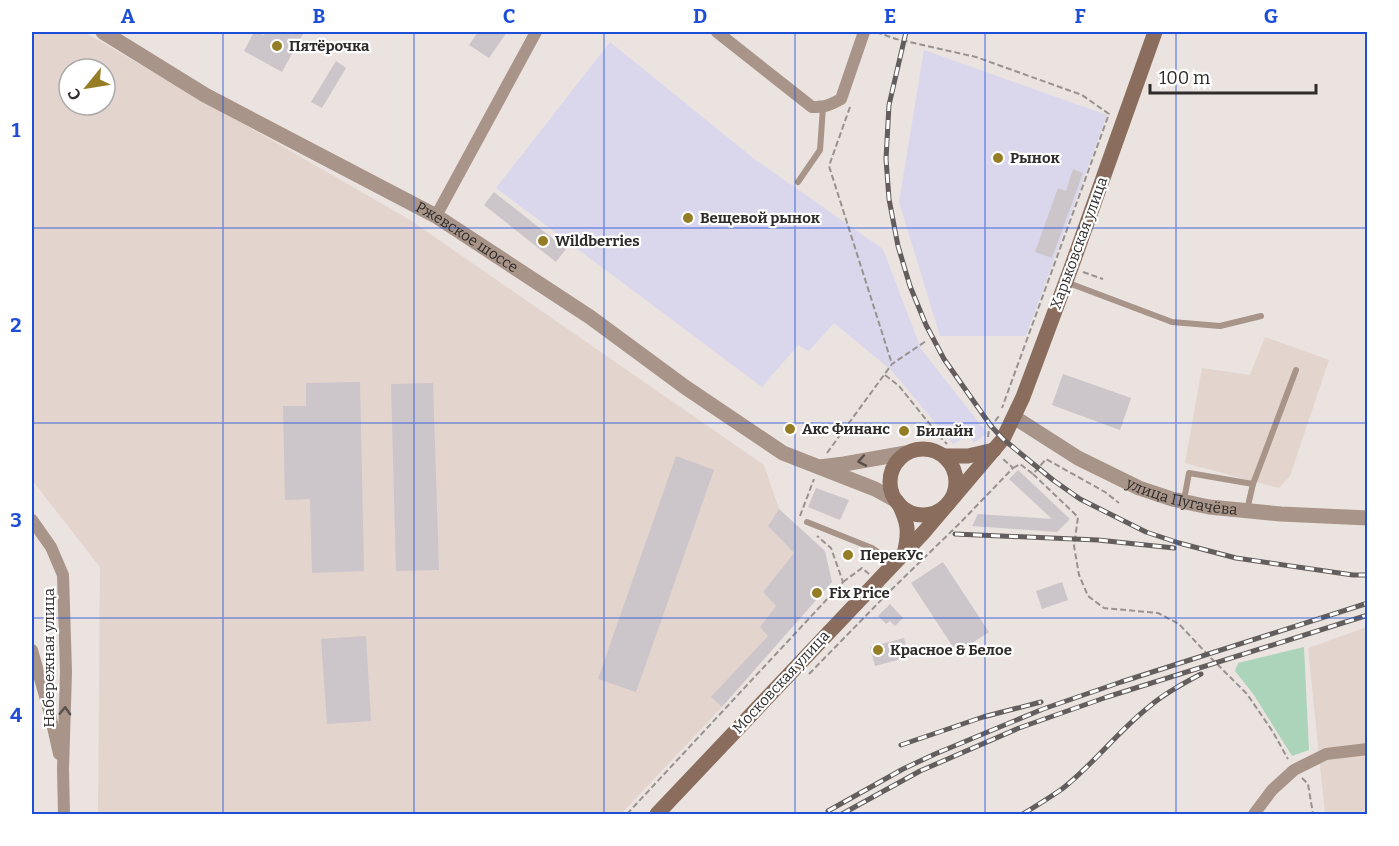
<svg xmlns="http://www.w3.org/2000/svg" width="1399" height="846" font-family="Bitter,serif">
  <rect width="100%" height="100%" fill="#eae3df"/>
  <g fill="#dad7ed">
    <path d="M610,42l143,116 130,91 38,100 66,84 -13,10 -6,-7 -15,8 -62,-74 -57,-47 -25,28 -11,-6 -36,42 -266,-199z"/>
    <path d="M924,50l183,65 -81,221h-86l-41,-134z"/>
  </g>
  <g fill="#e3d4cd" fill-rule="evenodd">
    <path d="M32,32h52l326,188 354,245 15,44 -11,17 26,27 -31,39 13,14 -16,21 8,9 -56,62 10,9 -101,107h-523l2,-247 -68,-87zM69,69h36v36h-36z"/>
    <path d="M1265,337l64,23 -39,116 -11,12 -94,-25 17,-95 48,7z"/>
    <path d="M1367,627v187h-42l-17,-166z"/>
  </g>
  <path fill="#acd4bb" d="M1304,647l5,103 -17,6 -38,-61 -19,-24 3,-8z"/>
  <g fill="#ccc5ca">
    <path d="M254,32l10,3 2,-3h38l-22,40 -38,-21z"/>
    <path d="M478,32h29l-18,26 -20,-13z"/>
    <path d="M336,61l10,7 -24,40 -11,-6z"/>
    <path d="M1073,169l10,4 -31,85 -17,-6 23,-64 8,3z"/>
    <path d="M494,192l72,57 -10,13 -72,-57z"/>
    <path d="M1063,374l68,24 -11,32 -68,-25z"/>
    <path d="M360,382l4,189 -52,2 -2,-74 -25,1 -2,-94h23v-23z"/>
    <path d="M433,383l6,187 -43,1 -5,-187z"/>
    <path d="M676,456l38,14 -78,222 -38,-13z"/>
    <path d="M1018,470l52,49 -13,13 -85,-6 6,-12 74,5 -43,-40z"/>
    <path d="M816,488l33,12 -9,20 -32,-13z"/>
    <path d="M779,509l46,42 7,31 -110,125 -11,-10 57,-61 -8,-9 16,-21 -13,-14 31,-39 -26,-27z"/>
    <path d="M943,562l46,70 -32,21 -46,-70z"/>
    <path d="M1062,582l6,18 -26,9 -6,-18z"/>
    <path d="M890,604l13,14 -8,8 -5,-5 -4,3 -8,-8z"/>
    <path d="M366,636l5,85 -44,3 -6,-85z"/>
    <path d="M904,638l5,19 -34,9 -5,-19z"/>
  </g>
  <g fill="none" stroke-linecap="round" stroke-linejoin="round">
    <g stroke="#989390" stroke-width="2" stroke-dasharray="6 3" stroke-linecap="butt">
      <path d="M876,32l20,7 80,18 106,38 27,19 -107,294"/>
      <path d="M850,107l-21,59 63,198"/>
      <path d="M1083,272l20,7"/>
      <path d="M885,375l14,11 42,52 6,6"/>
      <path d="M988,437l1,-8 10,-13"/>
      <path d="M827,453l65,-89 34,-23"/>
      <path d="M1013,468l7,-4 13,10 13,-15 59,33 14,11"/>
      <path d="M1033,474l45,43 -4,29 5,29 9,21 16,12 54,5 21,11 29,31 39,39 26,38 15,27"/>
      <path d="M800,516l14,-37"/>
      <path d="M843,582l19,-14 7,6"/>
      <path d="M809,674l80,-82 71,-69 53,-55 -10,-9"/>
      <path d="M1302,778l6,6 5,30"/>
      <path d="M627,814l216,-232 -12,-34 -14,-12"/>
    </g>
    <g stroke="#a89488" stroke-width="6">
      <path d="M798,182l22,-32 3,-43"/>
      <path d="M1066,282l106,40 48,4 41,-10"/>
      <path d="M1184,500l5,-27 64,11"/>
      <path d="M1247,510l6,-26 43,-114"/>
      <path d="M807,522l65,26 21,15"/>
    </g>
    <g stroke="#a89488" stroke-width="12">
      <path d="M717,32l95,75c14,0 18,-2 29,-8l23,-67"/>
      <path d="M436,216l100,-184"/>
      <path d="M32,520l19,27 12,28 3,97 -3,97 1,45"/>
      <path d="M32,650l18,64 9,40"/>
      <path d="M1254,814l18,-24 22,-20 32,-16 42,-5"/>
    </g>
    <g stroke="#a89488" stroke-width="15">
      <path id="s1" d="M103,32l102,63 231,121 154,101 95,70 98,66 92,36 22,12"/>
      <path id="s2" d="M1014,417l64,41 61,30 33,11 37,8 72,7 87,4"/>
      <path d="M820,467l24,-3 62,-11"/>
    </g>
    <g stroke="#8a6d5c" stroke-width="15">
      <circle cx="923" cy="482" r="33"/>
      <path d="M944,456h24l26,-6"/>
      <path d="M899,504c9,19 10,27 6,46"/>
      <path d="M657,814l267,-282 79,-93 20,-42 48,-129 84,-236"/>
    </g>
    <g stroke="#635e5d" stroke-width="5">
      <g id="rail">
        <path d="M906,32l-17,73 -3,54 3,40 9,47 12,40 16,39 18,34 47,67 12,13 50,41 27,19 66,33 33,11 57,15 117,17h15"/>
        <path d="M955,534l143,6 76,8"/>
        <path d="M901,745l82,-28 58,-15"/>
        <path d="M828,811l75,-42 32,-15 108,-45 78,-27 247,-79"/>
        <path d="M842,814l78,-43 99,-43 88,-31 261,-82"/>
        <path d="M1023,814c13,-8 26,-16 39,-25 32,-25 56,-58 88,-83 15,-13 34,-23 51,-32"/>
      </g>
    </g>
    <use href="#rail" stroke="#fff" stroke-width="3" stroke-dasharray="9" stroke-linecap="butt"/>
  </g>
  <defs><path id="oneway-chevron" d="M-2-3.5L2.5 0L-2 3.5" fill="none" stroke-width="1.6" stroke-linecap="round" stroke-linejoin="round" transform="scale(1.5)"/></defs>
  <g stroke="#59504c">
    <use href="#oneway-chevron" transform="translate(862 461) rotate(170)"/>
    <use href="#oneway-chevron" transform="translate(65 711) rotate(-88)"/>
  </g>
  <path fill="none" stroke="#1d4ed8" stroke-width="1.5" stroke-opacity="0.55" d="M223,32v782M414,32v782M604,32v782M795,32v782M985,32v782M1176,32v782M32,228h1336M32,423h1336M32,618h1336"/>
  <g fill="#957d25" stroke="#fff" stroke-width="2">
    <circle cx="277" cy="46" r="6"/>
    <circle cx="998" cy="158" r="6"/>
    <circle cx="688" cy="218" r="6"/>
    <circle cx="543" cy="241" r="6"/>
    <circle cx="790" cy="429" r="6"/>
    <circle cx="904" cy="431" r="6"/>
    <circle cx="848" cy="555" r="6"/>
    <circle cx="817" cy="593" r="6"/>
    <circle cx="878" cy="650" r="6"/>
  </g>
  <g text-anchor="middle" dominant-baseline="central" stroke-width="4.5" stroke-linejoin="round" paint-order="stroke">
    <g font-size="15" font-weight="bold" fill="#2f2c2b" stroke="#fff" text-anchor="start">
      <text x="289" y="46">Пятёрочка</text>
      <text x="1010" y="158">Рынок</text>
      <text x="700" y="218">Вещевой рынок</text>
      <text x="555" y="241">Wildberries</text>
      <text x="802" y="429">Акс Финанс</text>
      <text x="916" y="431">Билайн</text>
      <text x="860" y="555">ПерекУс</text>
      <text x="829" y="593">Fix Price</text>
      <text x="890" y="650">Красное &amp; Белое</text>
    </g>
    <g font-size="15" fill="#2f2c2b" stroke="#fff">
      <text stroke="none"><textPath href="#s1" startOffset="418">Ржевское шоссе</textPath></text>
      <text transform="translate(1079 243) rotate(-70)">Харьковская улица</text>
      <text stroke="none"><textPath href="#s2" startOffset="188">улица Пугачёва</textPath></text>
      <text transform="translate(49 658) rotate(-90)">Набережная улица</text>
      <text transform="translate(781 682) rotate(-47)">Московская улица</text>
    </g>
  </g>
  <rect width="1399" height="846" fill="none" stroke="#ffffff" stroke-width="66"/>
  <g transform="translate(87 87) rotate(240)"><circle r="28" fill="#ffffff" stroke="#acabaa" stroke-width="1.5"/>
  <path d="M0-4.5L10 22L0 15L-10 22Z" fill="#957d25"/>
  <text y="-9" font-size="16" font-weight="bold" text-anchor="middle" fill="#2f2c2b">С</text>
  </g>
  <path d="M1150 84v9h166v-9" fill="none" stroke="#2f2c2b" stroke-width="3"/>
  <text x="1159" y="84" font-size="18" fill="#2f2c2b" stroke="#ffffff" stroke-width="4.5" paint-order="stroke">100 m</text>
  <rect x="33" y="33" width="1333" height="780" fill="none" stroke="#1d4ed8" stroke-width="2"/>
  <g font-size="20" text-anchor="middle" font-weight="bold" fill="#1d4ed8">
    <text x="128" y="23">A</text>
    <text x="319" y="23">B</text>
    <text x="509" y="23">C</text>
    <text x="700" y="23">D</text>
    <text x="890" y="23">E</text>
    <text x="1080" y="23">F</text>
    <text x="1271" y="23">G</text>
    <text x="16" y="137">1</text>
    <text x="16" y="332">2</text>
    <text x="16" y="527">3</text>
    <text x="16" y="722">4</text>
  </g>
</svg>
